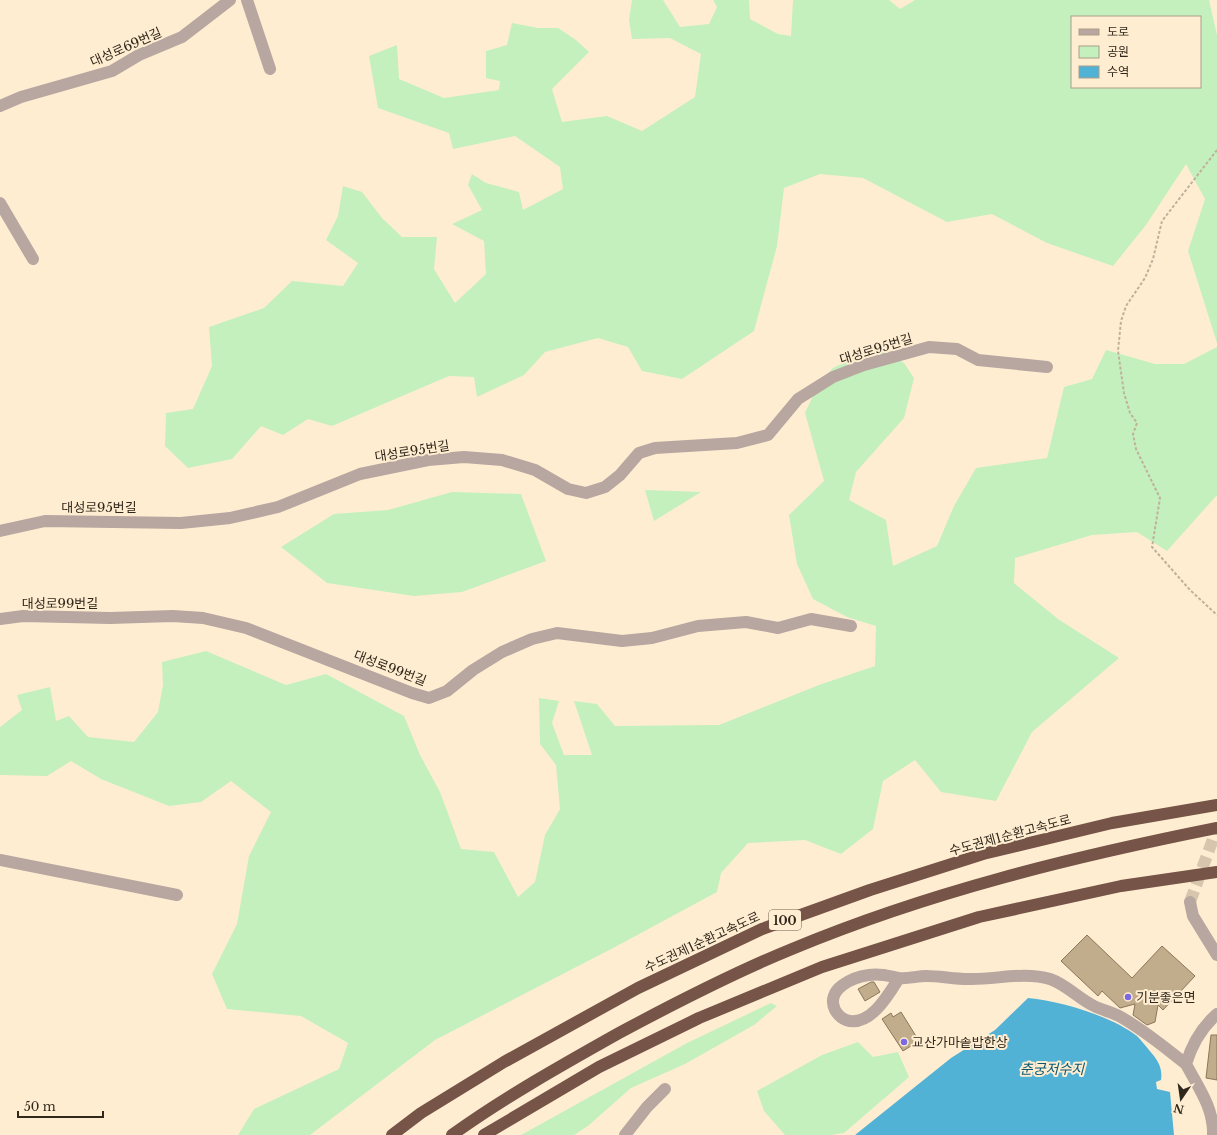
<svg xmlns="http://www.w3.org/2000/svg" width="1217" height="1135" font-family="'Libre Baskerville','Noto Sans KR',serif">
  <rect width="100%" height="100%" fill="#ffedd2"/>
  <g fill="#c3f0bd" fill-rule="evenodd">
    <path d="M632,0h31l17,27 29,-3 8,-17 -4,-7h36l1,19 28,15 13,2 2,-36h96l11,9 15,-9h294l8,35v308l-29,-92 17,-52 -19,-35 -40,61 -33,41 -66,-23 -55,-29 -45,8 -84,-44 -43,-4 -36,14 -7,58 -23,85 -72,48 -40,-8 -14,-24 -30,-9 -53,14 -21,23 -47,22 -3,-20 -25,-1 -117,50 -24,-7 -25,16 -22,-9 -29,33 -44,9 -23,-22 1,-33 27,-4 19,-43 -3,-39 55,-19 28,-27 51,5 15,-23 -32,-23 12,-24 5,-30 19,6 20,26 20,19h35l-3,32 21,34 31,-29 -2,-33 -32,-17 30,-14 -14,-25 4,-11 14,9 33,9 4,18 40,-21 -3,-22 -45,-31 -62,13 -4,-16 -71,-25 -9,-52 28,-11 2,34 45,19 55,-8 1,-9 -14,-3v-27l21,-6 5,-22 26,5h20l18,12 13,12 -37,37 10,33 45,-6 35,15 53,-34 6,-43 -31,-16 -38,1 -3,-19zM1072,17h128v70h-128z"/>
    <path d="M876,347l28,16 10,15 -10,40 -48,54 -7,28 37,20 7,46 44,-20 17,-40 22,-38 71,-10 17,-71 28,-8 14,-29 49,14h29l33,-17v148l-50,56 -30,-19 -45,3 -77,23 -1,25 44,36 61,39 -87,74 -36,69 -55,-9 -26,-32 -32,21 -10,48 -32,25 -36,-14 -57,3 -27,30 -4,19 -102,55 -180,93 -125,95h-72l16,-26 85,-40 9,-26 -47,-27 -74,-7 -15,-35 25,-50 12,-68 22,-44 -40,-31 -30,21 -32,4 -68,-27 -30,-18 -24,15 -47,-1v-48l22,-17 -5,-15 33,-8 6,34 13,-5 19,21 46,5 24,-30 5,-27 -1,-23 44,-11 80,34 40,-11 78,42 16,39 20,37 21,57 33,3 24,45 17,-15 10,-47 15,-26 -4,-44 -16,-21 -1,-46 20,3 -7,22 12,32h28l-18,-54 23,3 18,22 104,-1 100,-40 56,-19 1,-40 -29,-9 -34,-18 -16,-35 -8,-49 35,-34 -19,-68 14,-30 14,-15z"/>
    <path d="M645,490l56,2 -47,29z"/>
    <path d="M452,492l69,2 25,67 -84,31 -48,4 -87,-13 -46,-36 53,-33 54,-4z"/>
    <path d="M771,1003l6,3 -23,19 -69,39 -54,24 -43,38 -14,9h-53l166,-92z"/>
    <path d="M858,1042l15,15 25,-5 11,25 -65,56 -13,2h-46l-21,-24 -7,-20 65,-36z"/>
  </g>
  <path fill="#52b2d6" d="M1028,998c33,3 83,18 109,38 4,4 8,9 12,14 8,9 14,17 12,30l-5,2 1,7 13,3 4,43h-319l96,-77 44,-28z"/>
  <g fill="#c1ac8c" stroke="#8b7759">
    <path d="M1087,935l45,43 30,-32 33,30 -32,34 -5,-5 -3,17 -8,3 -14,-10 2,-11 -15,4 -18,-17 -4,5 -37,-35z"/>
    <path d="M871,982h3l6,10 -15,9 -7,-12z"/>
    <path d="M901,1012l18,29 -16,10 -21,-32 9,-6 2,4z"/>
    <path d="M1211,1035h6v45l-11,-2z"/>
  </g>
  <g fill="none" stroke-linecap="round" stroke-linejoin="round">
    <path stroke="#d6c6ae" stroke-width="12" stroke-dasharray="12 6" stroke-linecap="butt" d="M1190,902l27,-74"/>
    <path stroke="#c0b19b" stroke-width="2" stroke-dasharray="3 2" stroke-linecap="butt" d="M1217,150l-55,71 -9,38 -8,19 -19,28 -5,15 -3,30 6,42 6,20 7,10 -4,11 3,15 24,49 -8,49 38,43 27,25"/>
    <g stroke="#b8a6a0" stroke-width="12">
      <path d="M247,0l23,69"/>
      <path d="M0,106l21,-9 91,-26 27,-16 43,-18 48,-37"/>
      <path d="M0,203l33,56"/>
      <path d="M0,531l45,-10 136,2 49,-5 48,-11 82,-33 68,-14 36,-3 38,3 33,10 33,19 18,4 19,-6 15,-12 19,-22 16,-5 82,-5 31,-8 30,-36 35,-22 31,-12 65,-18 28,2 21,11 69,7"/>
      <path d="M0,619l23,-3 87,2 63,-2 30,2 43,10 166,65 17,5 18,-7 26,-21 29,-18 30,-13 25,-6 65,8 30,-3 46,-12 48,-4 32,6 33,-9 40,7"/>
      <path d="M0,860l177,35"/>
      <path d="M1190,902l3,14 24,39"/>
      <path d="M899,978c-10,16 -29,50 -53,42 -5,-2 -8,-5 -11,-10 -10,-21 18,-33 34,-35 11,-2 20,1 30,3 9,1 18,-2 27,-2 14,0 28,3 42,3 27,1 56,-8 82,0 17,6 28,19 44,27 8,4 17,6 25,10 24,13 45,31 67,48"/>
      <path d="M625,1135l22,-28 18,-18"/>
      <path d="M1213,1135c1,-27 -15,-48 -27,-71 6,-20 16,-37 31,-50"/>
    </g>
    <g stroke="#765447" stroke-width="12">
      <path d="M392,1135l29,-22 83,-51 134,-74 124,-59 108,-39 113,-36 129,-31 105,-18"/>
      <path d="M452,1135c53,-38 110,-70 167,-102 56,-30 114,-60 173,-84 137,-57 280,-92 425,-121"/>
      <path d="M484,1135l115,-68 100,-49 123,-51 157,-50 142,-31 96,-14"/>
    </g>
  </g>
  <g fill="#7a68e4" stroke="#ffedd2" stroke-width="1.5">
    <circle cx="1128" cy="997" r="4"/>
    <circle cx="904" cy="1042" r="4"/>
  </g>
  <g text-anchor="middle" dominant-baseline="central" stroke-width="4" stroke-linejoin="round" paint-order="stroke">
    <rect fill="#ffedd2" stroke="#6f6353" stroke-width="1" x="769" y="910" width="32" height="20" rx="3"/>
    <g font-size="12" font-weight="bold" fill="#31281c">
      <text x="785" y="920">100</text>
    </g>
    <g font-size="13" fill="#31281c" stroke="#ffedd2">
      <text transform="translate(126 47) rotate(-24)">대성로69번길</text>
      <text transform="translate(876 349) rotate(-17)">대성로95번길</text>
      <text transform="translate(412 451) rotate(-9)">대성로95번길</text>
      <text x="99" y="507">대성로95번길</text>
      <text x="60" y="603">대성로99번길</text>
      <text transform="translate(390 668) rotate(21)">대성로99번길</text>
      <text transform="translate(1010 835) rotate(-15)">수도권제1순환고속도로</text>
      <text transform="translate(702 942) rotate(-25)">수도권제1순환고속도로</text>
    </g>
    <g font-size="13" fill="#31281c" stroke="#ffedd2" text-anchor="start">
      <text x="1136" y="997">기분좋은면</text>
      <text x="912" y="1042">교산가마솥밥한상</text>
    </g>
    <g font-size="14" font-style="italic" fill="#065871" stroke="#ffedd2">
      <text x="1052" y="1069">춘궁저수지</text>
    </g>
  </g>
  <rect x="1071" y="16" width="130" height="72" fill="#ffedd2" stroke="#ad9e89"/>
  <rect x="1079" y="29" width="20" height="6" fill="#b8a6a0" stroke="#ad9e89"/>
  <text x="1107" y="36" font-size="12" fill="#31281c">도로</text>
  <rect x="1079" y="46" width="20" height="12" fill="#c3f0bd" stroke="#ad9e89"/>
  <text x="1107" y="56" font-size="12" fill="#31281c">공원</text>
  <rect x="1079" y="66" width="20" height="12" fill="#52b2d6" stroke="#ad9e89"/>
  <text x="1107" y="76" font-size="12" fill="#31281c">수역</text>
  <g transform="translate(1181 1099) rotate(193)" stroke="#ffedd2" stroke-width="3" paint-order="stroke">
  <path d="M0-3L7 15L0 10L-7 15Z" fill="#31281c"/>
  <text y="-6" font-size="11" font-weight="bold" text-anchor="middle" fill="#31281c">N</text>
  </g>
  <path d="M18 1111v6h85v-6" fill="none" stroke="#31281c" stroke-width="2"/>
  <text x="24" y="1111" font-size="12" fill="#31281c" stroke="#ffedd2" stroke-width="3" paint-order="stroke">50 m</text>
</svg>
